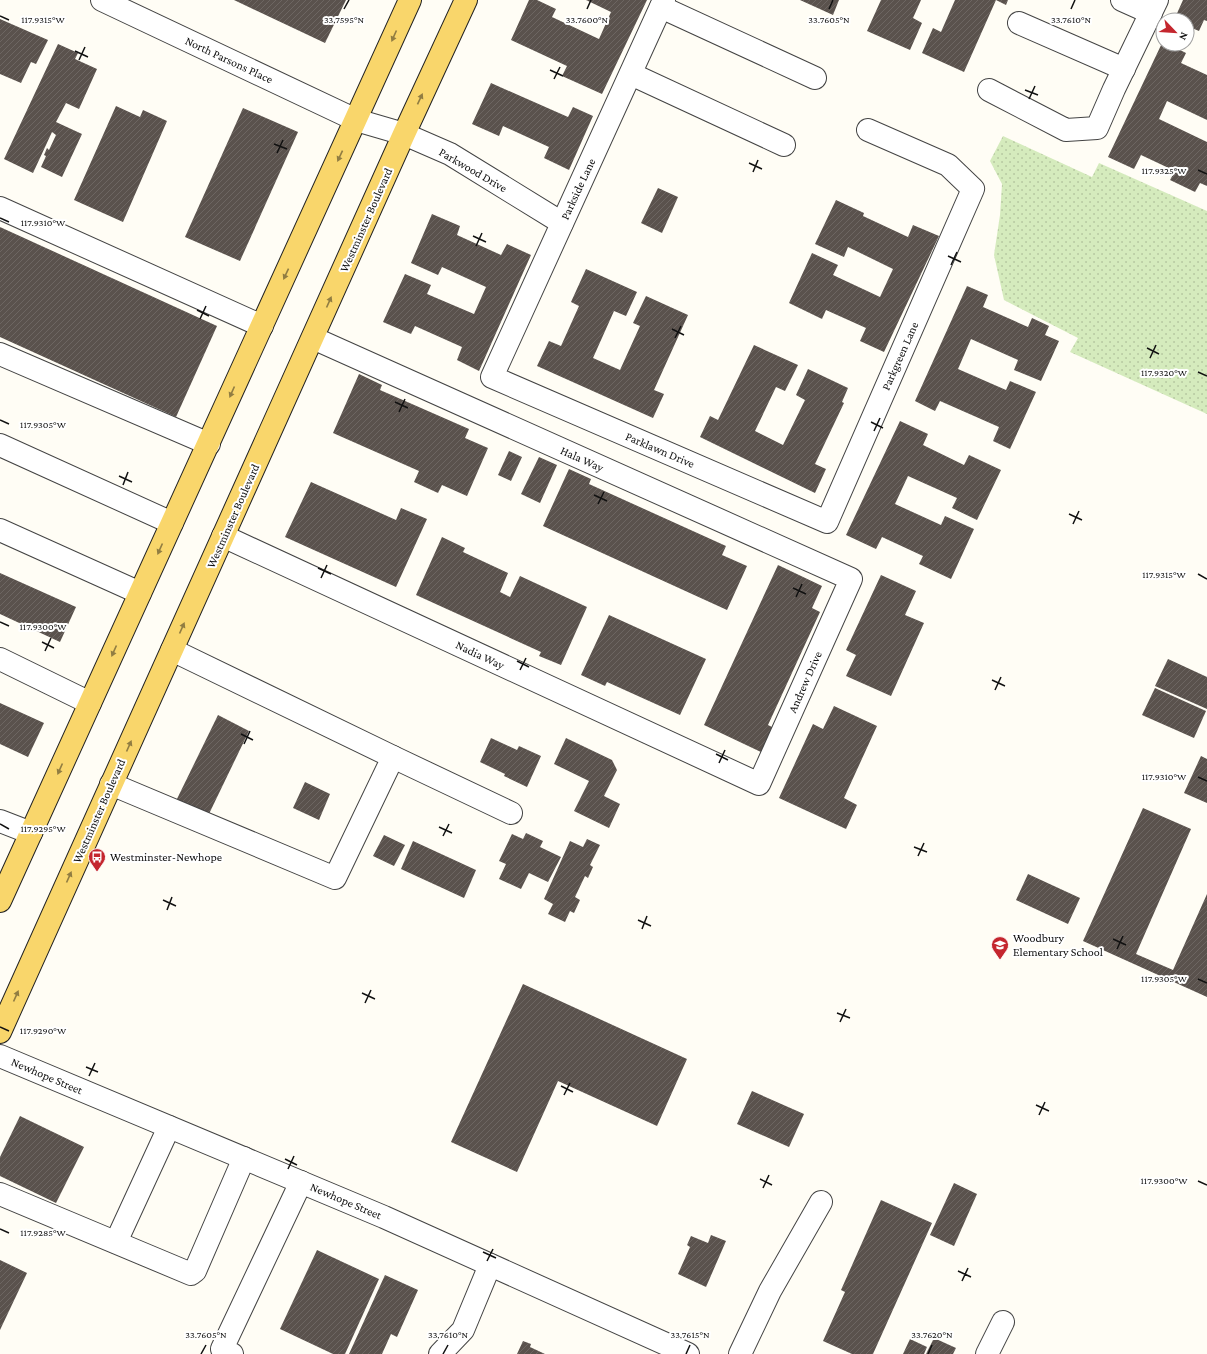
<svg xmlns="http://www.w3.org/2000/svg" width="1207" height="1354" font-family="'Crimson Pro',serif">
  <defs>
    <pattern id="grass-dots" width="8" height="8" patternUnits="userSpaceOnUse"><rect width="8" height="8" fill="#d5ebbd"/><path d="M2 2h.1M6 6h.1" fill="none" stroke="#b6c8a1" stroke-width="1.8" stroke-linecap="round"/></pattern>
    <pattern id="building-hatch" width="6" height="6" patternUnits="userSpaceOnUse"><rect width="6" height="6" fill="#5a524d"/><path d="M-1 1l2-2M0 6l6-6M5 7l2-2" fill="none" stroke="#6d6662"/></pattern>
  </defs>
  <rect width="100%" height="100%" fill="#fffdf5"/>
  <path fill="url(#grass-dots)" d="M1003,136l89,41 7,-14 108,48v203l-137,-62 8,-14 -74,-38 -10,-45 6,-40 2,-31 -12,-23z"/>
  <g fill="url(#building-hatch)">
    <path d="M234,0h112l-21,43z"/>
    <path d="M529,0h8l19,9 -4,8 47,22 12,-27 -25,-12h61l-45,94 -40,-18 5,-10 -56,-26z"/>
    <path d="M800,0h39l-6,15z"/>
    <path d="M881,0h40l-8,18 9,5 -12,27 -43,-19z"/>
    <path d="M955,0h53l-2,5 -10,-5 -32,72 -42,-19 11,-25 8,4z"/>
    <path d="M1183,0h24v21l-3,-1 -5,11 -12,-5v-6h-13z"/>
    <path d="M0,19l48,21 -12,24 -5,-2 -10,21 -21,-9z"/>
    <path d="M1163,41v3h5l18,9 -5,10 26,12v45l-40,-19 -8,18 48,23v44l-7,-3 -5,9 -25,-12 5,-9 -34,-16 -7,14 -26,-12z"/>
    <path d="M58,44l20,9 -3,6 22,10 -18,40 -13,-6 -10,19 26,12 -20,43 -21,-10 5,-11 -2,-1 3,-7 2,2 7,-15 -4,-3 -19,41 -29,-14z"/>
    <path d="M491,83l77,34 5,-10 20,9 -24,54 -25,-12 5,-11 -46,-21 -4,10 -27,-12z"/>
    <path d="M116,106l24,11 3,-7 24,11 -44,101 -49,-22z"/>
    <path d="M243,108l55,24 -58,129 -55,-24z"/>
    <path d="M658,188l20,9 -16,36 -21,-10z"/>
    <path d="M836,200l28,13 -1,3 45,21 5,-12 26,11 -55,116 -24,-11 6,-13 -40,-18 -4,9 -33,-16 23,-50 26,12 -5,10 47,22 13,-28 -45,-22 -4,10 -29,-13z"/>
    <path d="M432,214l28,12 -3,9 44,20 6,-11 24,11 -52,116 -22,-11 5,-13 -47,-21 -4,8 -28,-12 22,-48 26,11 -4,9 47,20 12,-27 -44,-20 -4,8 -27,-12z"/>
    <path d="M0,227l217,99 -41,91 -176,-80z"/>
    <path d="M586,269l51,23 -11,24 -12,-5 -21,47 27,12 20,-44 -7,-3 13,-27 42,19 -34,75 10,4 -11,24 -116,-52 12,-25 12,5 18,-40 -8,-4z"/>
    <path d="M967,286l21,9 -5,12 45,20 4,-9 17,8 -4,9 14,6 -18,40 -27,-11 4,-10 -47,-21 -13,30 48,21 4,-9 26,11 -26,57 -17,-8 6,-14 -59,-26 -5,10 -20,-10z"/>
    <path d="M754,345l44,20 -13,26 -9,-4 -21,44 28,14 22,-45 -9,-5 12,-26 40,19 -6,14 2,1 -29,61 11,5 -11,24 -115,-56 10,-21 8,4z"/>
    <path d="M359,374l23,11 -2,5 89,39 -4,9 23,10 -21,48 -25,-11 -4,8 -24,-11 5,-11 -86,-38z"/>
    <path d="M900,421l28,13 -5,11 41,20 5,-10 32,15 -24,50 -25,-12 5,-10 -49,-22 -13,28 46,21 4,-9 29,13 -23,50 -32,-15 4,-8 -41,-19 -6,12 -30,-14z"/>
    <path d="M509,451l13,6 -11,24 -13,-6z"/>
    <path d="M539,457l18,8 -17,38 -19,-9z"/>
    <path d="M569,469l22,10 -2,5 137,62 -4,9 25,11 -20,44 -184,-84z"/>
    <path d="M311,482l85,38 5,-12 26,11 -31,68 -111,-50z"/>
    <path d="M442,537l23,11 -2,4 45,21 -8,19 10,5 10,-21 67,31 -26,58 -22,-9 2,-4 -125,-57z"/>
    <path d="M778,565l44,21 -10,22 8,4 -52,113 6,3 -11,25 -59,-28z"/>
    <path d="M0,573l76,34 -16,35 -60,-28z"/>
    <path d="M881,575l35,16 -11,24 19,8 -33,73 -45,-20 10,-21 -10,-5z"/>
    <path d="M609,615l97,44 -26,56 -73,-33 -2,4 -24,-11z"/>
    <path d="M1168,659l39,18v32l-52,-23z"/>
    <path d="M1155,688l51,23 -12,27 -52,-23z"/>
    <path d="M0,703l44,20 -16,34 -28,-13z"/>
    <path d="M834,706l43,20 -33,72 13,7 -11,24 -67,-31 34,-74 10,5z"/>
    <path d="M218,715l31,16 -42,87 -32,-15z"/>
    <path d="M491,738l26,12 2,-4 22,10 -14,31 -23,-11 1,-2 -25,-12z"/>
    <path d="M566,738l46,22 5,10 -13,26 16,8 -11,24 -35,-17 15,-30 -35,-17z"/>
    <path d="M1201,756l6,3v44l-23,-10z"/>
    <path d="M305,782l25,12 -11,26 -26,-12z"/>
    <path d="M1143,808l48,21 -55,125 37,16 34,-76v103l-124,-56z"/>
    <path d="M526,833l17,8 -3,6 21,10 -13,25 -19,-9 -8,16 -22,-10 7,-15 -7,-3 13,-27 11,5z"/>
    <path d="M384,835l21,10 -11,21 -21,-10z"/>
    <path d="M587,839l13,6 -10,20 3,2 -5,11 -3,-2 -10,21 5,3 -6,13 -4,-2 -5,11 -17,-8 5,-10 -9,-5 26,-58 13,6z"/>
    <path d="M413,841l63,29 -12,28 -63,-29z"/>
    <path d="M1028,874l52,24 -12,26 -52,-24z"/>
    <path d="M523,984l164,75 -30,67 -99,-45 -41,91 -66,-30z"/>
    <path d="M752,1091l52,23 -15,33 -52,-23z"/>
    <path d="M20,1116l64,31 -28,56 -56,-27v-19z"/>
    <path d="M954,1183l23,11 -23,52 -24,-11z"/>
    <path d="M881,1200l51,23 -59,131h-21l-29,-13 22,-49 -4,-2z"/>
    <path d="M711,1235l15,6 -20,46 -28,-13 12,-27 -3,-2 4,-9 17,7z"/>
    <path d="M317,1250l62,29 -34,75h-12l-53,-25z"/>
    <path d="M0,1260l27,13 -27,57z"/>
    <path d="M385,1275l33,15 -21,47 -6,-3 -9,20h-33z"/>
    <path d="M934,1338l22,10 -3,6h-27z"/>
    <path d="M910,1339l17,8 -3,7h-21z"/>
    <path d="M523,1341l8,3 -1,3 15,7h-28z"/>
  </g>
  <g fill="none" stroke-linecap="round" stroke-linejoin="round">
    <g stroke="#444" stroke-width="24">
      <g id="minor">
        <path d="M102,0l254,120 48,14 46,20 112,69"/>
        <path d="M664,0l-172,377 335,145 146,-333 -25,-24 -80,-35"/>
        <path d="M1122,0l29,13"/>
        <path d="M661,7l154,71"/>
        <path d="M1019,23l105,46"/>
        <path d="M631,74l153,71"/>
        <path d="M989,90l77,40 31,-2 17,-39 43,-89"/>
        <path d="M0,208l262,118"/>
        <path d="M0,354l209,90"/>
        <path d="M0,445l172,78"/>
        <path d="M0,530l140,63"/>
        <path d="M223,536l536,248 92,-205 -538,-241"/>
        <path d="M0,659l90,44"/>
        <path d="M393,757l118,56"/>
        <path d="M111,784l224,94 58,-121 -221,-107"/>
        <path d="M0,821l31,12"/>
        <path d="M0,1056l384,161 304,137"/>
        <path d="M0,1194l191,80 4,-3 49,-113"/>
        <path d="M116,1242l53,-115"/>
        <path d="M232,1354l-10,-5 79,-167"/>
        <path d="M440,1354l23,-24 27,-65"/>
        <path d="M740,1354l30,-63 51,-89"/>
        <path d="M987,1354l16,-32"/>
      </g>
    </g>
    <g stroke="#222" stroke-width="24">
      <g id="major">
        <path d="M0,901l410,-901"/>
        <path d="M0,1032l404,-898 62,-134"/>
      </g>
    </g>
    <use href="#minor" stroke="#fff" stroke-width="22"/>
    <use href="#major" stroke="#f9d66b" stroke-width="22"/>
  </g>
  <defs><path id="oneway-solid" d="M-6-.8H1V-3.2L6.5 0L1 3.2V.8H-6Z"/></defs>
  <g fill="#917d42">
    <use href="#oneway-solid" transform="translate(394 36) rotate(114)"/>
    <use href="#oneway-solid" transform="translate(420 99) rotate(-65)"/>
    <use href="#oneway-solid" transform="translate(340 156) rotate(115)"/>
    <use href="#oneway-solid" transform="translate(286 274) rotate(115)"/>
    <use href="#oneway-solid" transform="translate(329 302) rotate(-66)"/>
    <use href="#oneway-solid" transform="translate(232 392) rotate(114)"/>
    <use href="#oneway-solid" transform="translate(160 549) rotate(114)"/>
    <use href="#oneway-solid" transform="translate(182 628) rotate(-66)"/>
    <use href="#oneway-solid" transform="translate(114 651) rotate(114)"/>
    <use href="#oneway-solid" transform="translate(129 746) rotate(-66)"/>
    <use href="#oneway-solid" transform="translate(60 769) rotate(114)"/>
    <use href="#oneway-solid" transform="translate(69 877) rotate(-66)"/>
    <use href="#oneway-solid" transform="translate(16 996) rotate(-66)"/>
  </g>
  <path fill="none" stroke="#111" stroke-width="1.5" d="M344,9l5,-9M587,9l4,-9M829,9l4,-9M1071,9l4,-9M0,16l9,4M75,51l13,6M79,60l6,-13M550,70l13,6M554,79l6,-12M1025,90l13,5M1029,99l6,-13M274,144l13,5M277,153l6,-13M749,163l13,6M1198,170l9,4M753,172l5,-12M0,218l9,4M473,236l13,6M476,246l6,-13M948,256l13,6M951,265l6,-13M197,310l12,6M200,319l6,-13M672,329l12,6M675,338l6,-12M1147,348l12,6M1150,358l6,-13M1198,372l9,4M395,402l13,6M399,412l6,-13M0,420l9,4M871,422l12,6M874,431l6,-13M119,476l13,6M123,485l5,-13M594,495l13,6M598,504l6,-12M1069,514l13,6M1073,524l6,-13M318,568l13,6M1198,574l9,5M321,578l6,-13M793,588l13,6M796,597l6,-13M0,622l9,4M42,642l12,6M45,651l6,-13M517,661l12,6M520,670l6,-12M992,680l13,6M995,690l6,-13M241,734l12,6M244,744l6,-13M716,754l12,6M719,763l6,-13M1198,777l9,4M0,824l9,5M439,827l13,6M443,836l6,-12M914,847l13,5M918,856l6,-13M163,900l13,6M167,910l5,-13M638,920l13,6M642,929l5,-13M1113,939l13,6M1117,949l6,-13M1198,979l9,4M362,993l13,6M365,1003l6,-13M837,1013l13,5M840,1022l6,-13M0,1027l9,4M86,1067l12,5M89,1076l6,-13M561,1086l12,6M564,1095l6,-12M1036,1105l13,6M1039,1115l6,-13M285,1159l12,6M288,1169l6,-13M760,1179l12,6M1198,1181l9,4M763,1188l6,-13M0,1229l9,4M483,1252l13,6M487,1261l6,-12M958,1271l13,6M962,1281l6,-13M201,1354l5,-9M443,1354l5,-9M686,1354l4,-9M928,1354l4,-9"/>
  <defs>
    <g id="bus-pin" transform="scale(0.9)"><path d="M0 17L-7.5 6A9.5 9.5 0 1 1 7.5 6Z" fill="#c4262e" stroke="#fff"/><path d="M-5-6H5V4H4V6H2V4H-2V6H-4V4H-5ZM-3.5-4V0h7V-4ZM-3.5 1.2v1.5H-2V1.2ZM2 1.2v1.5H3.5V1.2Z" fill="#fff"/></g>
    <g id="school-pin" transform="scale(0.9)"><path d="M0 17L-7.5 6A9.5 9.5 0 1 1 7.5 6Z" fill="#c4262e" stroke="#fff"/><path d="M0-5L7-2L0 1L-7-2ZM-4 1L0 2.5L4 1V4Q0 6-4 4Z" fill="#fff"/></g>
  </defs>
  <g fill-rule="evenodd">
    <use href="#bus-pin" x="97" y="857"/>
    <use href="#school-pin" x="1000" y="945"/>
  </g>
  <g text-anchor="middle" dominant-baseline="central" stroke-width="4" stroke-linejoin="round" paint-order="stroke">
    <g font-size="12" fill="#111" stroke="#fff">
      <text transform="translate(229 60) rotate(25)">North Parsons Place</text>
      <text transform="translate(473 170) rotate(30)">Parkwood Drive</text>
      <text transform="translate(578 189) rotate(-65)">Parkside Lane</text>
      <text transform="translate(366 220) rotate(-66)">Westminster Boulevard</text>
      <text transform="translate(900 356) rotate(-66)">Parkgreen Lane</text>
      <text transform="translate(660 450) rotate(23)">Parklawn Drive</text>
      <text transform="translate(582 459) rotate(24)">Hala Way</text>
      <text transform="translate(233 516) rotate(-66)">Westminster Boulevard</text>
      <text transform="translate(480 655) rotate(25)">Nadia Way</text>
      <text transform="translate(805 682) rotate(-66)">Andrew Drive</text>
      <text transform="translate(99 811) rotate(-66)">Westminster Boulevard</text>
      <text transform="translate(47 1076) rotate(23)">Newhope Street</text>
      <text transform="translate(346 1201) rotate(23)">Newhope Street</text>
    </g>
    <g font-size="12" fill="#111" stroke="#fff" text-anchor="start">
      <text x="110" y="857">Westminster-Newhope</text>
      <text x="1013" y="938">Woodbury<tspan x="1013" dy="14">Elementary School</tspan></text>
    </g>
  </g>
  <g font-size="10" text-anchor="middle" fill="#111" stroke="#fff" stroke-width="4" stroke-linejoin="round" paint-order="stroke">
    <text x="344" y="23">33.7595°N</text>
    <text x="829" y="23">33.7605°N</text>
    <text x="1071" y="23">33.7610°N</text>
    <text x="587" y="23">33.7600°N</text>
    <text x="43" y="23">117.9315°W</text>
    <text x="1164" y="174">117.9325°W</text>
    <text x="43" y="226">117.9310°W</text>
    <text x="1164" y="376">117.9320°W</text>
    <text x="43" y="428">117.9305°W</text>
    <text x="1164" y="578">117.9315°W</text>
    <text x="43" y="630">117.9300°W</text>
    <text x="1164" y="780">117.9310°W</text>
    <text x="43" y="832">117.9295°W</text>
    <text x="1164" y="982">117.9305°W</text>
    <text x="43" y="1034">117.9290°W</text>
    <text x="1164" y="1184">117.9300°W</text>
    <text x="43" y="1236">117.9285°W</text>
    <text x="206" y="1338">33.7605°N</text>
    <text x="448" y="1338">33.7610°N</text>
    <text x="690" y="1338">33.7615°N</text>
    <text x="932" y="1338">33.7620°N</text>
  </g>
  <g transform="translate(1175 32) rotate(115)"><circle r="19" fill="#ffffff" stroke="#a0a0a0"/>
  <path d="M0-3L7 15L0 10L-7 15Z" fill="#c4262e"/>
  <text y="-6" font-size="11" font-weight="bold" text-anchor="middle" fill="#111111">N</text>
  </g>
</svg>
